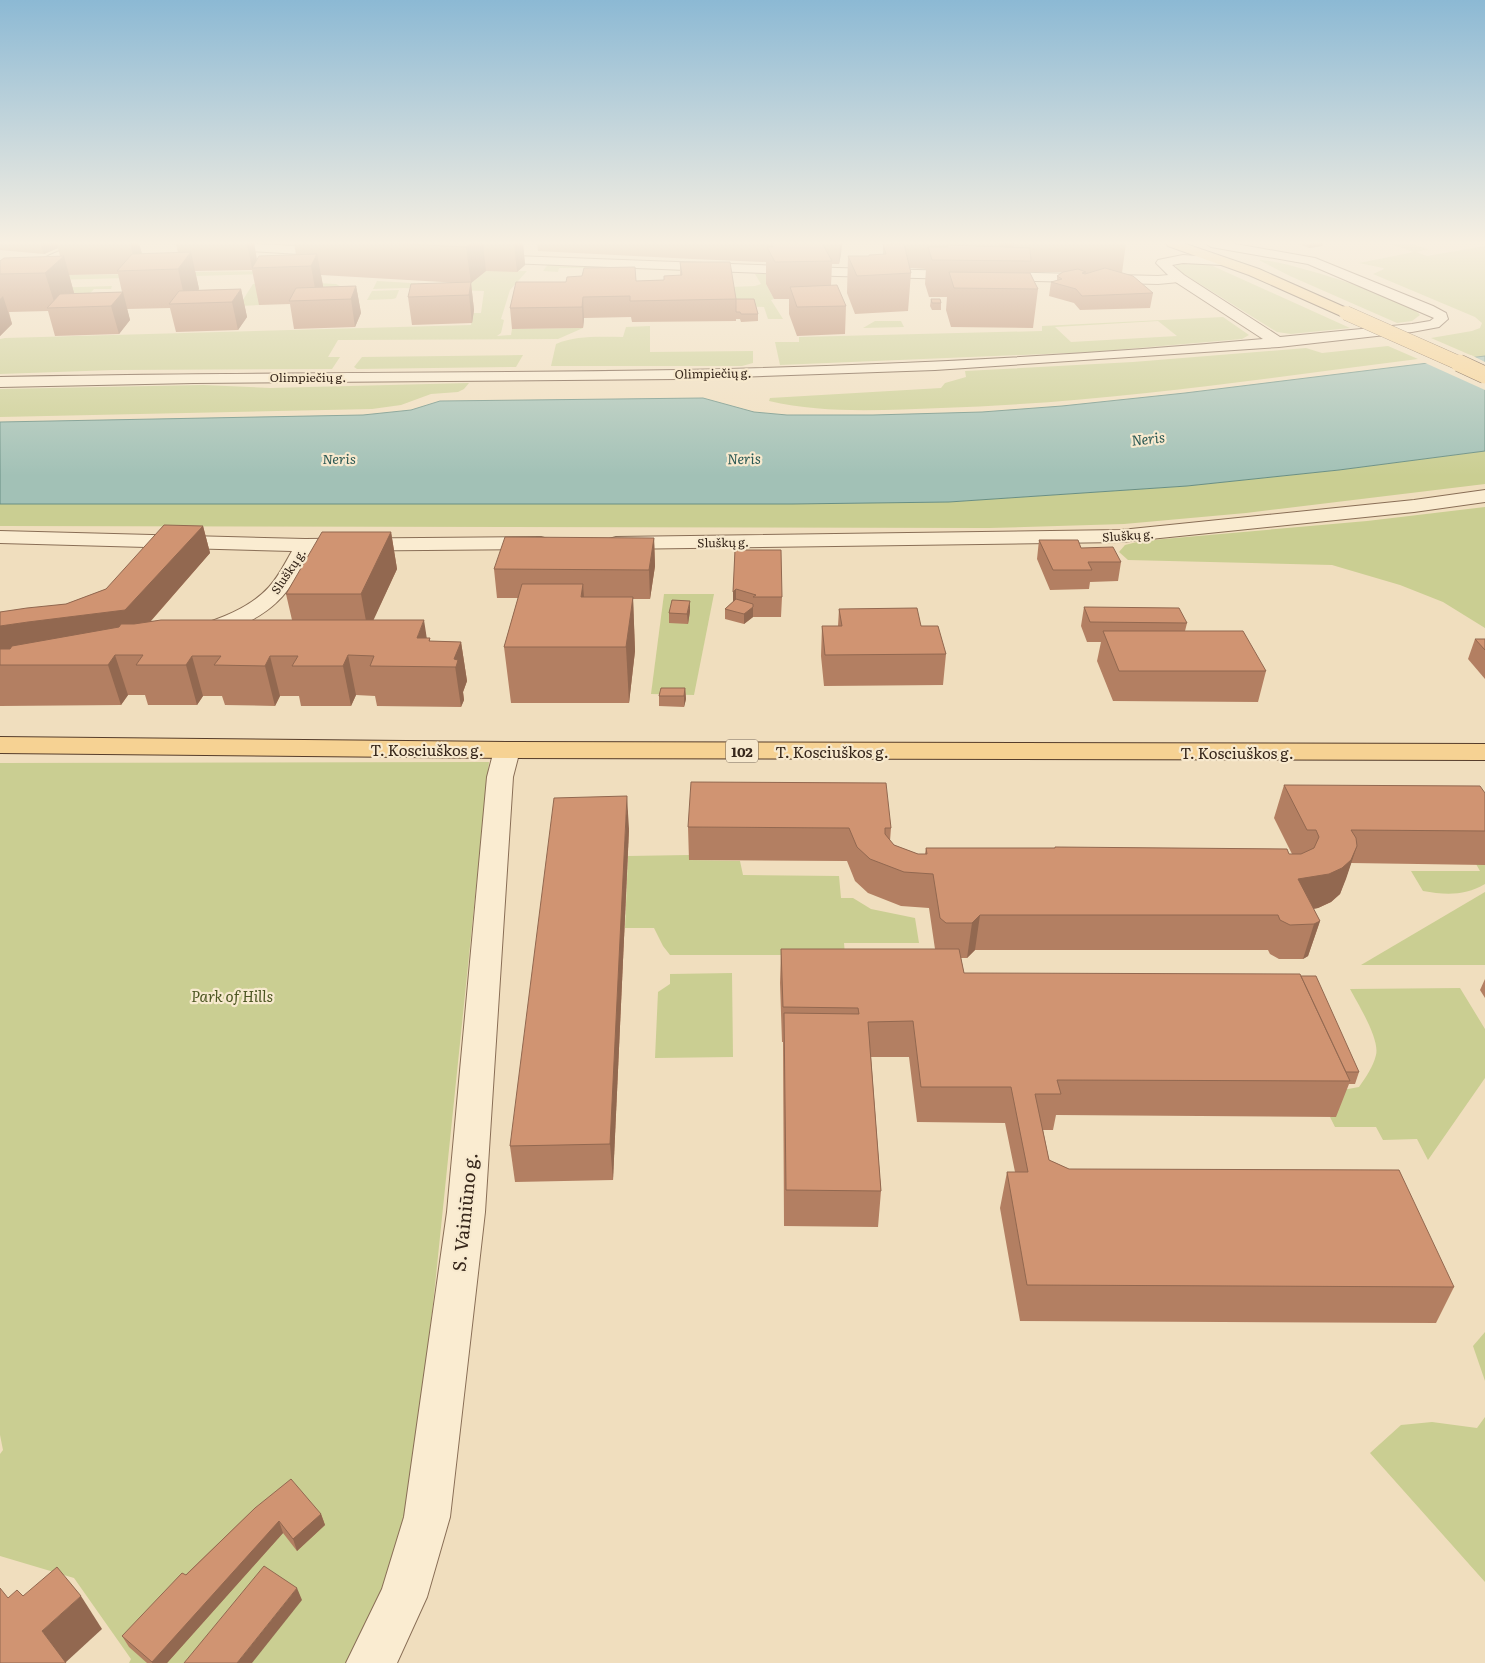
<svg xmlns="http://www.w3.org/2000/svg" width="1485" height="1663" font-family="Literata,serif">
  <rect width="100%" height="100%" fill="#f0debe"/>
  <g fill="#cace92" fill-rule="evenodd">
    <path d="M1387,243h21l21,6 -13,3 11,4 58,-10v110l-10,1 -44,-19 41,-7 8,-3 2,-5 -7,-6 -102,-43 11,-5 -1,-1 -24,-5 55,-11z"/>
    <path d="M198,248l59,3 -1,2 -61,3 -12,16 88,-1 -5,3 -211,6 -8,8 65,-2 -1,3h-17l-19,21 -18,1 16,-18 -57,2 -16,14v-16l75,-37 11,1 -20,18 107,-1 21,-25z"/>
    <path d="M1259,260c22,-1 149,39 161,55l-8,6 -15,2 -107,-47z"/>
    <path d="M1181,262h23l146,66 -59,6 -14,-2 -101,-63v-3z"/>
    <path d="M549,263l185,6v4l-115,-5h-60l-1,4 -15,-1z"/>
    <path d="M486,271h41l-17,19 -9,29 3,1 -3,13 -4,3 14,-1 1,-6 71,-1 -25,11 -220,1 -10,17h12l-8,12 -218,1 -114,4v-35l5,-1 466,-13 2,-12h8l3,-22 -80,-3 -31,1 4,-8 85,5 9,-3z"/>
    <path d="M755,274h16l-5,10 8,15 -3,1 12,19h-15l-4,-12 -30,-1 -3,-19 24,-1 6,-2z"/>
    <path d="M278,281l58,3 4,2 -9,17 -64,-11 -8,13 -20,1 14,-22z"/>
    <path d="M399,290l-3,8 -3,1 -26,1 5,-9z"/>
    <path d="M1223,317l26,18 -7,4 -150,13 -312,13 -5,-23h24v-5l243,-6v-5zM1158,321l19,15 -106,6 -16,-15z"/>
    <path d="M875,321h26l3,6 -41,1z"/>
    <path d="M650,326v26l103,-1v12l-11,3h-191l5,-22c21,-9 44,-7 67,-7l3,-10z"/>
    <path d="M1388,346l30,13c-158,20 -317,44 -477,49 -57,2 -116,6 -172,-7l1,-3 171,-10 4,-5 21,-6 -1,-6 168,-9 173,-14 16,5z"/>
    <path d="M523,355l-7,12 -159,2 -3,-2 8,-10z"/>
    <path d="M469,383l-5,6 -6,3 -27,2 -30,11 -29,4 -372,8v-28l203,-4 67,3z"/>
    <path d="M1485,451v33l-239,29 -122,11 -135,4 -989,-2v-22h792l157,-2 238,-16 152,-16z"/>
    <path d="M1485,507v121l-42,-26 -43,-17 -68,-20 -204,-5 -9,-8 6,-7 16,-4 226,-20z"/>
    <path d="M664,594h50l-20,101 -43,-1z"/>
    <path d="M489,762l-55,533 -21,182 -22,100 -40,86h-222l2,-4 -57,-81 -74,-22v-102l3,-4 -3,-15v-672z"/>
    <path d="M689,855v5l51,1 3,14 96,1 2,22h12l18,11 44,9 4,25h-75l1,12h-175l-7,-9 -9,-18h-29l3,-72z"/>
    <path d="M1476,864h9v20c-20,12 -40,11 -62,7l-12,-20h69z"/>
    <path d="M1485,892v73h-124z"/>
    <path d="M732,973l1,84 -78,1 3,-66 12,-8v-10z"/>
    <path d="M1460,988l25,41v49l-57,82 -11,-21 -34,1 -7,-13h-41l-5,-10 6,-1 -10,-23 33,-6c7,-10 14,-20 17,-32 4,-16 -18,-51 -26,-66z"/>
    <path d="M1485,1332v49l-12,-35z"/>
    <path d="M1485,1417v165l-115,-129 31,-28 31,-3 45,6z"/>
  </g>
  <path fill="#a2c1b6" stroke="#698f84" d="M1485,356v95l-146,19 -152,16 -238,16 -157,2h-792v-82l363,-7 48,-5 29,-9 263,-3 51,14 33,3h86l109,-3 80,-6 123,-13z"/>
  <path fill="#f0debe" d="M1471,355l14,7v28l-62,-28z"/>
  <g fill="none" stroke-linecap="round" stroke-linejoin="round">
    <g stroke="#896e56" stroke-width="2">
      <g id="street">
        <path d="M79,243h16l-95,48v-9l50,-27z"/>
        <path d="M174,243h64l95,5 6,4 -6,4 -153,-9z"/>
        <path d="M488,255l349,13 321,8 21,-2 6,4 -6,4 -21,2 -321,-8 -353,-14 -2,-3z"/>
        <path d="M1485,490v12l-71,10 -293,30 -505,7 -7,-2 -3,-4 3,-4 7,-2 505,-7 293,-30z"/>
        <path d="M0,531l305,8 236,-2 7,2 3,4 -3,4 -7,2 -229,2c-25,45 -38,63 -88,81 -11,4 -21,9 -33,6l-3,-5 3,-5c28,-9 58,-19 78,-41 10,-11 16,-24 23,-36l-292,-8z"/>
        <path d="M507,742l9,3 4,5 -7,27 -28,435 -35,305 -23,80 -30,66h-51l36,-74 22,-72 43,-305 40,-435 7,-27 4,-5z"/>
      </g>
    </g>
    <g stroke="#6b4f39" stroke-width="2">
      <path id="secondary" d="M1205,243h25l85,15 118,48 13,7 2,6 -9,8 -27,5 -133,15 -344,23 -257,9 -484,4 -194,4v-10c226,-5 453,-3 679,-7 195,-4 390,-13 584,-31l-89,-58 -18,-18 2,-3 25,-5 43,3 2,3 -2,3 -4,1 -39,-2 -11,2 12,10 96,62 132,-13 18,-3 4,-3 -126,-54 -97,-17z"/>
    </g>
    <g stroke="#563d2b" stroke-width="2">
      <g id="primary">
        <path d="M1166,243h17l76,26 92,41 2,3 -7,4 -5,-1 -92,-41 -81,-29z"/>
        <path d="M0,737l507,5 978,2v16l-978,-2 -507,-5z"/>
      </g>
    </g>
    <use href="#street" fill="#faecd1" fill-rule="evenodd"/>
    <use href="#secondary" fill="#faecd1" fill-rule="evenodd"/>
    <use href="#primary" fill="#f6d293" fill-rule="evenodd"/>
    <g stroke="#563d2b" stroke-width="15" stroke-linecap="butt">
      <path id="primary-bridge-far1" d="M1346,313l115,51"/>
    </g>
    <g stroke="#563d2b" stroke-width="18" stroke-linecap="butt">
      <path id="primary-bridge" d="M1459,363l26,12"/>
    </g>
    <use href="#primary-bridge-far1" stroke="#f6d293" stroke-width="14"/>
    <use href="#primary-bridge" stroke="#f6d293" stroke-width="17"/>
  </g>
  <g fill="#b37f62" fill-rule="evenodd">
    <path d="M0,243h139l3,11 36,-1 -2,-10h78l3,16 39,-4 -2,-12h229l2,22 -8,7 -31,-1 -15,12 3,27 -2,13 -60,2 -4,-28 52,-14 -139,-8 2,12 33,-1 5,27 -6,14 -61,2 -4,-25 -31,1 -7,-35 -57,1 4,18 -1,1 43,-1 6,28 -9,13 -62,2 -6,-24 -43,1 3,11 -11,14 -64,2 -7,-25 -39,1 3,12 -12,12v-75l60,-5 -2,-8 -14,6 -44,-4zM118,274l4,18 -49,2 1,-1 -5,-18z"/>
    <path d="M537,243h305l-1,11 -2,10h-7l-1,22 15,20 -1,28 -48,2 -8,-22v-15h-15l-8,-15v-22l-73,-3 -155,-8z"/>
    <path d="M891,243h235l-4,30 31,20 -3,15 -70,2 -6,-7 -25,-7 2,-14 6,-1v-5l5,-4h-32v1l8,16 -5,39 -82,-1 -5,-17 1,-13h-18l-4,-13 1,-15 -16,-1 1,5 -3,38 -53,3 -8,-21 1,-37h21v-1h14v-11h8z"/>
    <path d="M1296,243h27l-1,3 -13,2z"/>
    <path d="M680,262l56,37 22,15v7l-17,1 -1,-3h-4v2l-104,1 -1,-5 -47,1 -1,10 -71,1 -2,-21 126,-27 28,-1 16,-5z"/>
    <path d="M931,299l10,4v7h-9l-2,-4z"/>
    <path d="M203,526l7,27 -59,68 141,-1 -6,-26 105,-62 6,37 -24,51 54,18h3v3l31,1 6,39 -4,11 1,8 -3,7 -84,-1 -2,-10 -19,-1 -5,11h-50l-2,-10h-19l-5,10 -50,-1 -3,-9h-19l-6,9h-49l-3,-10h-17l-7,10 -121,1v-94l66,-8 40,-15z"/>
    <path d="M654,538l1,28 -5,33h-17l2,52 -6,52h-118l-7,-56 14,-49h-21l-3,-29z"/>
    <path d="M1039,540l42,8 40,14 -3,19 -28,1 -1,7 -39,1 -13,-31z"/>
    <path d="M735,550l47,47 -1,20h-28l-9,7 -19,-5v-10l8,-7z"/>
    <path d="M1084,607l103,16 -2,8 81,40 -8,31 -145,-1 -16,-40 4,-19h-14l-6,-16z"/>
    <path d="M839,609l82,17 25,28 -3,31 -119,1 -3,-30 1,-30h16z"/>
    <path d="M690,611l-2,13 -19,-1v-10z"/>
    <path d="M1475,639h10v40l-17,-20z"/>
    <path d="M685,688l1,11 -2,8 -25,-1v-10z"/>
    <path d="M1284,785l201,8v72l-134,-2 -11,31 -9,8 -13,6 -5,1 7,12 -12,35 -5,3h-24l-9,-5 -2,-4h-293l-8,8h-6l3,15 395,99 -4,12h-6l-13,33 -280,-2 -3,15h-10l6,30 20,9 385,118 -18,36 -416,-2 -20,-113 7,-36h8l-10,-49 -88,-1 -8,-65h-38l10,134 -3,36 -94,-1 -1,-184h-1l-2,-59 1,-34h154l-6,-41 -28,-2 -33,-13 -13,-12 -8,-20 -158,-1 -1,-33 203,1 -1,13 4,4 24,9h7l1,-6h129v-1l237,7 -18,-36z"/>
    <path d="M629,829l-16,351 -98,2 -5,-36z"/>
    <path d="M1485,979v19l-5,-8z"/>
    <path d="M255,1508l66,6 4,11 -28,26 -14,-18 -116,130h-20l-18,-16 -7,-11z"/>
  </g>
  <g fill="#926850">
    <path d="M40,243h16l2,5 -14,6z"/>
    <path d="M130,243h9l6,22 -8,6z"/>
    <path d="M247,243h7l3,19 -5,6z"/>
    <path d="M451,243h32l3,28 -15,12 3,27 -2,13 -3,-28 2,-12 -5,-36z"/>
    <path d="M514,243h9l2,22 -8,7z"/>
    <path d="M840,243h2l-1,11 -2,10z"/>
    <path d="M999,243h15l-1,18 -16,-1z"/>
    <path d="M1310,243h13l-1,3 -13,2z"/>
    <path d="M191,252l8,37 -10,15h-3l-8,-35z"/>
    <path d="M317,254l7,37 -7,9 -6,-34z"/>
    <path d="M64,256l10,37 -14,14 -4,1 -11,-35z"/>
    <path d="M356,286l5,27 -6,14 -4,-28z"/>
    <path d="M241,289l6,28 -9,13 -6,-28z"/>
    <path d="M123,292l7,28 -11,14 -8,-28z"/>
    <path d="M3,296l9,28 -12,12v-37z"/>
    <path d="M583,297l1,21 -1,10 -1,-21z"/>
    <path d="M203,526l7,27 -76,87 -134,18v-32l28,-4 97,-12z"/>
    <path d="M391,532l6,37 -29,63 -7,-38z"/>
    <path d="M654,538l1,28 -5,33 -1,-29z"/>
    <path d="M583,584l4,54 -6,-41z"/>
    <path d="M736,589v20l-3,3v-20z"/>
    <path d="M633,597l2,54 -6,52 -3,-56z"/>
    <path d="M690,601v10l-2,13 -1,-10z"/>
    <path d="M753,607v10l-9,7v-10z"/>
    <path d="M424,620l6,39 -13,-21z"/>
    <path d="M461,642l6,39 -4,11 1,8 -3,7 -7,-48z"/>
    <path d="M115,655l13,40 -7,10 -13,-40z"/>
    <path d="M348,655l8,40 -5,11 -8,-40z"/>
    <path d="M192,656l11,40 -6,9 -11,-40z"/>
    <path d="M270,656l10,40 -5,10 -10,-40z"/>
    <path d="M685,688l1,11 -2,8v-11z"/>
    <path d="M627,796l2,33 -16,351 -3,-36z"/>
    <path d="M1357,846l-11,33 -6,15 -9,8 -13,6 -30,5 10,-34z"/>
    <path d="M980,915l-5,35 -8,8 5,-35z"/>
    <path d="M1320,921l-12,35 -5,3 11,-35z"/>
    <path d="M321,1514l4,11 -28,26 -4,-12z"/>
    <path d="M279,1521l4,12 -116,130h-15v-1z"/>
    <path d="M297,1588l5,12 -50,63h-15z"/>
    <path d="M81,1596l21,33 -37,34 -23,-32z"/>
  </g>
  <g fill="#d09472" stroke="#926850">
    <path d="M388,243h84l-6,4z"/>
    <path d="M772,243h50l10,18 -57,1 -8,-15h6z"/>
    <path d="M883,244h21l7,29 -54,3 -9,-20h21v-1l17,-1z"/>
    <path d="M947,245l83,3 1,13 -99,-1 -4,-13h20z"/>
    <path d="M191,252l-13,17 -61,2 15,-17z"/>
    <path d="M317,254l-6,12 -59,2 7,-12z"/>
    <path d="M64,256l-19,17 -45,1v-13l4,-3z"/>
    <path d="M680,262h50l6,37 -106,2v-5l-47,1 -1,10 -72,1 6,-26h50l1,-5 15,-1 2,-8 51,-1 1,14 28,-1v-4l18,-1z"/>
    <path d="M1105,268l28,8 20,17 -71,3 -6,-7 -25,-7 11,-3 -5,-3 6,-4 15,-3 8,3 -4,1 3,1z"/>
    <path d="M949,272l81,1 8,16 -84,-1z"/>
    <path d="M471,282l-2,13 -61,2 3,-13z"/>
    <path d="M837,285l9,21 -49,1 -7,-20z"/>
    <path d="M356,286l-5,13 -62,2 7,-13z"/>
    <path d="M241,289l-9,13 -63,2 10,-13z"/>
    <path d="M123,292l-12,14 -64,2 13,-14z"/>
    <path d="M736,299h18l4,15h-17l-1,-2h-4z"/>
    <path d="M931,299h9l1,4h-9z"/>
    <path d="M164,525l39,1 -78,84 -97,12 -28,4v-14l27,-4 39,-4 40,-15z"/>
    <path d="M322,532h69l-30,62h-75z"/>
    <path d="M505,537l149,1 -5,32 -155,-1z"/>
    <path d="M1039,540h39l3,8 32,-1 8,15h-33l4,8h-39z"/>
    <path d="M735,550h46l1,47h-29l3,-2 -20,-6 -3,3z"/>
    <path d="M522,584h61l-2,13h52l-7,50h-122z"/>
    <path d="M736,599l17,5v3l-9,7 -19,-5z"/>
    <path d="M672,600l18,1 -3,13 -18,-1z"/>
    <path d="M1084,607l95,1 8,15 -97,-1z"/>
    <path d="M917,608l4,18h17l8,28 -121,1 -3,-29h20l-3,-17z"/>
    <path d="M161,620h263l-7,18h13l-1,3 32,1 -7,17 4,1 -2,7 -86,-1 4,-10 -26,-1 -5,11h-51l6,-10h-28l-5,10 -51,-1 7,-9h-29l-6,9h-50l7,-10h-28l-7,10h-108v-16h10l2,-3 107,-19 2,-3h13z"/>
    <path d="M1103,631h140l23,40h-147z"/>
    <path d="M1475,639h10v11z"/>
    <path d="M661,688h24l-1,8h-25z"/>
    <path d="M691,782l195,1 5,45h-6v6l9,11 24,9h9l-1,-6h129v-1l232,2 2,5h12l13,-6 5,-11 -3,-7h-9l-23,-45 196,1 5,7v38l-134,-1 5,8 1,8 -6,14 -9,8 -13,6 -31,5 22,42 -6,3 -24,1 -10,-5 -2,-5h-298l-8,8h-26l-6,-5 -7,-44 -29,-2 -34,-13 -13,-12 -8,-19 -161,-1z"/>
    <path d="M627,796l-17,348 -100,2 44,-348z"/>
    <path d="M781,949h178l5,24 336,1 50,107 -293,-1 4,14h-26l14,66 20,9 330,1 55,117 -427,-2 -20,-113h21l-17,-85h-90l-8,-66 -45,1 13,169 -95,-1 -2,-177 75,1 -1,-6 -75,-1z"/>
    <path d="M1301,976h15l43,96h-13z"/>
    <path d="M291,1479l30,35 -28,25 -14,-18 -127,141 -30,-26 60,-63 4,2 69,-67z"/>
    <path d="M264,1566l33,22 -60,75h-53z"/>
    <path d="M57,1567l24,29 -39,35 24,32h-66v-75l8,10 9,-8 6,6z"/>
  </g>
  <linearGradient id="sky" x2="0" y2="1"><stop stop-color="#8cb9d4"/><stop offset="0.51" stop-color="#f8f0e2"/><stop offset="1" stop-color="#f8f0e2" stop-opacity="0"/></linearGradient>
  <rect width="1485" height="476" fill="url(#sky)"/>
  <g text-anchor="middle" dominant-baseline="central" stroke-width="4.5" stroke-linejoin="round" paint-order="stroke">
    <g font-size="12" fill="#37271b" stroke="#f7e9ce">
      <text transform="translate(713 373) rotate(-1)">Olimpiečių g.</text>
      <text x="308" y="377">Olimpiečių g.</text>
      <text transform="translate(1128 535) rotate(-4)">Sluškų g.</text>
      <text transform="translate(723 542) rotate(-1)">Sluškų g.</text>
      <text transform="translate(288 571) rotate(-56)">Sluškų g.</text>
    </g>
    <g font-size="14" font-style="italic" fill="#2a5853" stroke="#f7e9ce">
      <text transform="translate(1148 438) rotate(-6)">Neris</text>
      <text x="339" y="458">Neris</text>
      <text transform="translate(744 458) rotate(-1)">Neris</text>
    </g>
    <rect fill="#f7e9ce" stroke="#716151" stroke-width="1" x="726" y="739.5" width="32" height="23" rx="4"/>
    <g font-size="14" font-weight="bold" fill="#37271b">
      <text x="742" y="751">102</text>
    </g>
    <g font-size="15" fill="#37271b" stroke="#f7e9ce">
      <text x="427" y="749">T. Kosciuškos g.</text>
      <text x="832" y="751">T. Kosciuškos g.</text>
      <text x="1237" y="752">T. Kosciuškos g.</text>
    </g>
    <g font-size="15" font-style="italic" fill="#4b5521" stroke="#f7e9ce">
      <text x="232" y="995">Park of Hills</text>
    </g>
    <g font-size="18" fill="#37271b" stroke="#f7e9ce">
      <text transform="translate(464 1212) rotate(-84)">S. Vainiūno g.</text>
    </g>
  </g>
</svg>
